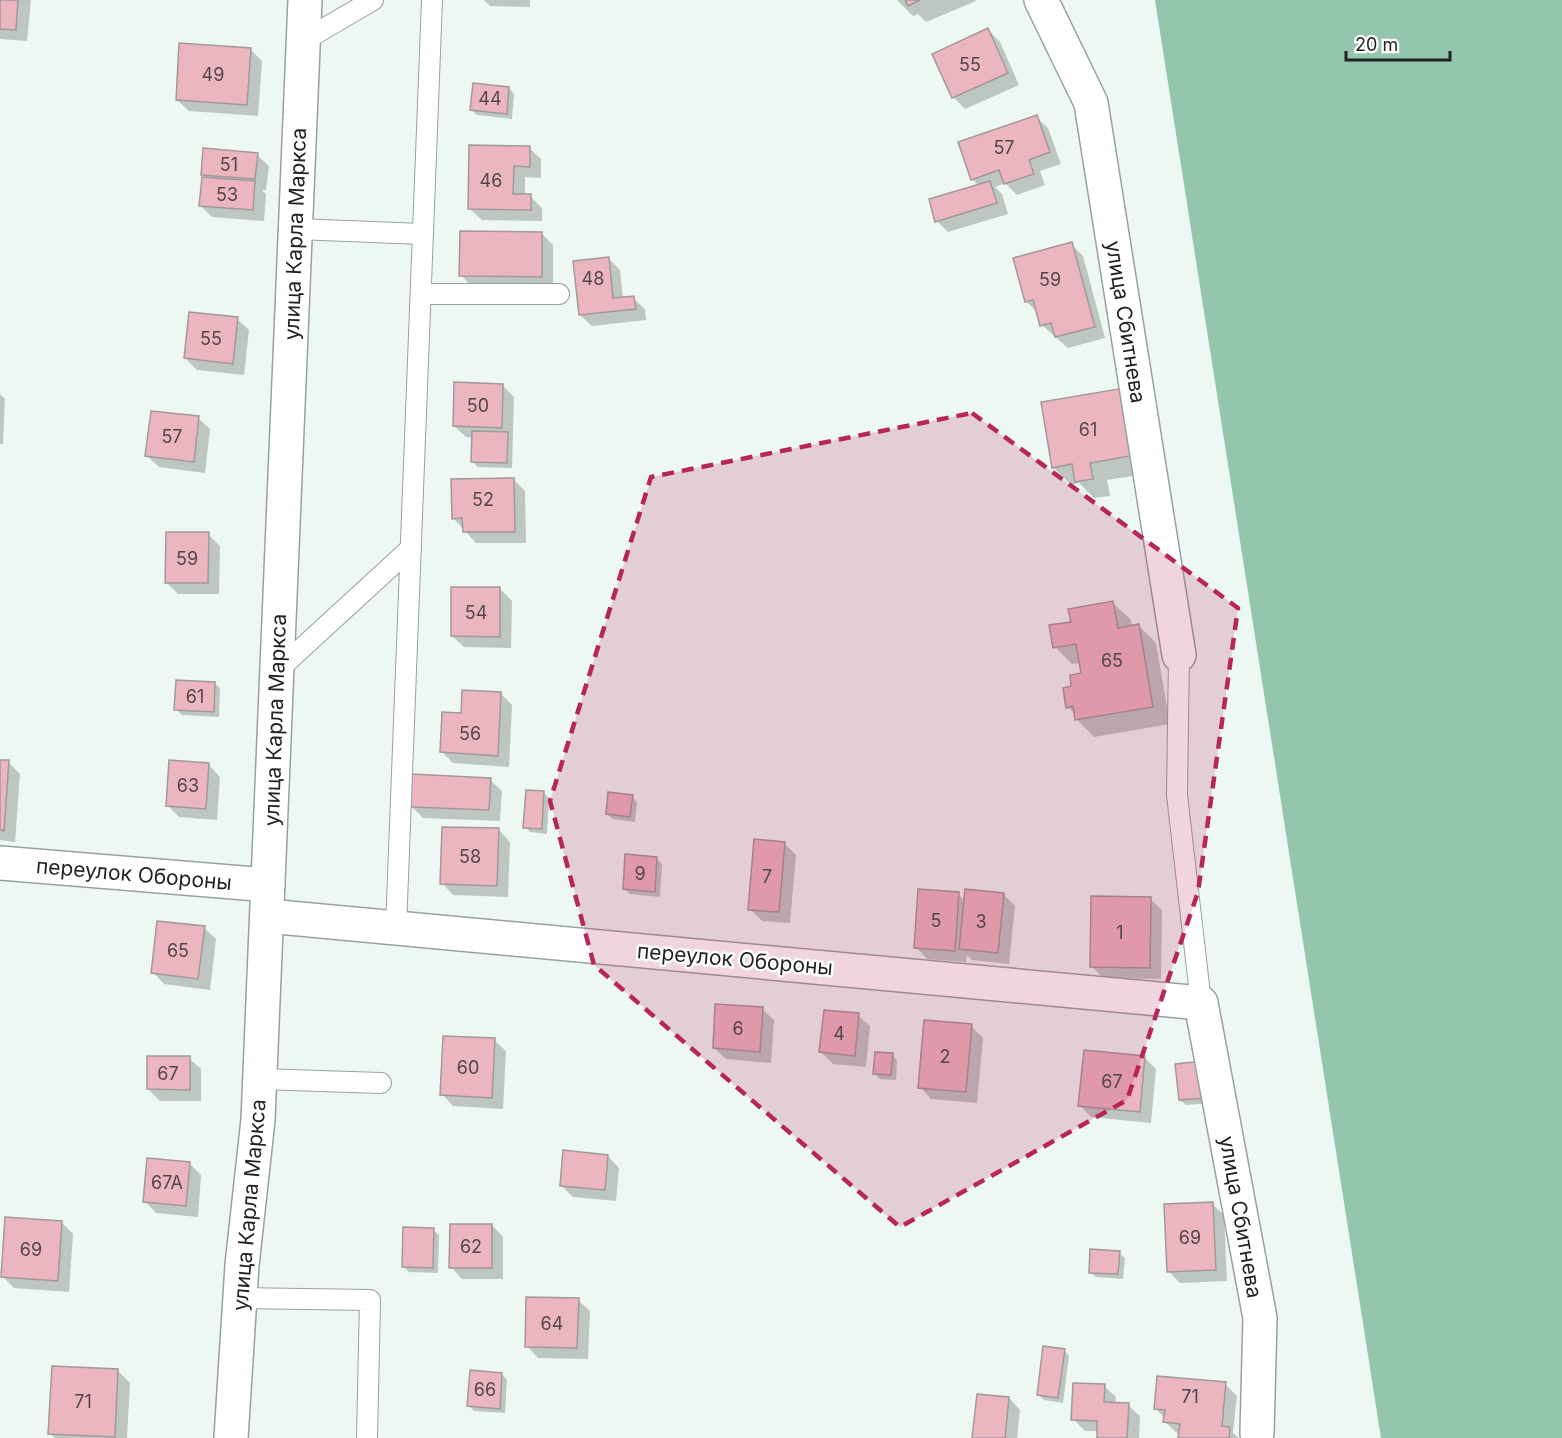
<svg xmlns="http://www.w3.org/2000/svg" width="1562" height="1438" font-family="Inter,sans-serif">
  <rect width="100%" height="100%" fill="#eef8f3"/>
  <path fill="#94c6ae" d="M1155,0h407v1438h-181z"/>
  <g fill="#0003">
    <path d="M0,0h31l-4,41 -27,-2z"/>
    <path d="M484,0h46v7l-40,-1z"/>
    <path d="M897,0h78l1,1 -50,21 -8,-8 -5,2z"/>
    <path d="M988,30l12,12 19,43 -54,24 -12,-12z"/>
    <path d="M250,49l12,12 -4,55 -69,-5 -12,-11z"/>
    <path d="M509,88l5,6 -2,25 -35,-4 -6,-5z"/>
    <path d="M1036,117l12,11 13,36 -21,7 5,14 -28,10 -12,-12 -10,4 7,7 6,20 -60,18 -11,-11 42,-35 -7,-7z"/>
    <path d="M529,148l12,11v19l-16,-1v19h5l12,12v13l-60,-1 -12,-11z"/>
    <path d="M257,155l12,11 -3,24h-4l4,4 -2,27 -52,-4 -11,-11 6,-27 -4,-5z"/>
    <path d="M542,234l11,11v43l-81,-1 -11,-12z"/>
    <path d="M1071,244l12,12 22,82 -37,10 -26,-23 -3,-11 -13,-13z"/>
    <path d="M608,258l12,12 3,29 10,-1 12,11 1,11 -54,6 -12,-11z"/>
    <path d="M237,319l12,11 -5,45 -47,-5 -12,-12z"/>
    <path d="M502,385l12,12 -2,71 -34,-1 -6,-6 1,-23 -7,-1 -12,-11z"/>
    <path d="M1123,390l29,83 -45,7 3,16 -16,2 -15,-15 -8,2 -18,-18z"/>
    <path d="M0,394l5,5 -2,45h-3z"/>
    <path d="M198,418l12,11 -5,44 -46,-6 -12,-11z"/>
    <path d="M514,480l11,11 1,52h-50l-23,-25z"/>
    <path d="M208,534l12,12 -1,48h-41l-12,-12z"/>
    <path d="M500,589l12,12 -1,47 -47,-1 -12,-11z"/>
    <path d="M1113,603l18,17 1,7 7,-1 17,17 14,81 -76,13 -18,-18v-4l-8,-8 5,-20 10,-13 -2,-11 -9,1 -17,-17 17,-24z"/>
    <path d="M214,683l6,5 -1,29 -37,-2 -6,-6z"/>
    <path d="M501,694l11,11 -3,62 -56,-4 -11,-11z"/>
    <path d="M0,761l8,1 12,12 -5,68 -15,-2z"/>
    <path d="M209,765l11,12 -3,43 -38,-3 -11,-11z"/>
    <path d="M490,780l12,11 -2,30 -77,-3 -12,-12z"/>
    <path d="M544,793l5,5 -2,36 -17,-2 -5,-5z"/>
    <path d="M632,796l5,6 -2,20 -22,-3 -6,-5z"/>
    <path d="M499,830l11,12 -2,55 -55,-2 -11,-12z"/>
    <path d="M784,843l12,12 -6,68 -28,-2 -12,-12z"/>
    <path d="M656,858l6,6 -2,33 -30,-3 -6,-5z"/>
    <path d="M958,894l7,7 39,-6 11,11 -6,58 -37,-4 -5,-5 -1,7 -39,-3 -11,-12z"/>
    <path d="M1150,899l12,11 -1,69 -58,-1 -12,-12z"/>
    <path d="M204,928l12,11 -6,51 -46,-6 -11,-12z"/>
    <path d="M762,1009l12,11 -3,43 -45,-4 -12,-11z"/>
    <path d="M858,1015l12,11 -4,41 -33,-3 -12,-12z"/>
    <path d="M971,1026l12,12 -6,65 -46,-4 -11,-12z"/>
    <path d="M494,1040l12,11 -3,58 -50,-3 -11,-12z"/>
    <path d="M892,1055l5,5 -1,20 -16,-1 -5,-5z"/>
    <path d="M1144,1057l12,12 -5,54 -60,-6 -11,-12z"/>
    <path d="M189,1058l12,11v32h-41l-12,-12z"/>
    <path d="M1177,1065l36,38 -27,2 -6,-5z"/>
    <path d="M608,1156l11,12 -3,33 -43,-4 -12,-12z"/>
    <path d="M189,1163l12,12 -3,42 -42,-4 -11,-12z"/>
    <path d="M1212,1204l12,11 3,66 -47,2 -12,-12z"/>
    <path d="M61,1222l12,12 -4,58 -55,-4 -11,-11z"/>
    <path d="M492,1225l11,12v42h-41l-11,-12z"/>
    <path d="M433,1230l6,5 -1,38 -29,-1 -6,-6z"/>
    <path d="M1119,1253l6,5 -2,21 -27,-2 -6,-5z"/>
    <path d="M578,1300l12,11 -2,48 -50,-1 -11,-12z"/>
    <path d="M1064,1350l5,6 -6,47 -19,-3 -6,-6z"/>
    <path d="M118,1371l12,12 -3,55h-72l-5,-5z"/>
    <path d="M502,1374l5,6 -2,33 -31,-2 -5,-5z"/>
    <path d="M1225,1384l12,12 -4,37 6,5h-59v-4l-3,-1 -12,-11v-4l-10,-10z"/>
    <path d="M1104,1386l12,11 -1,7 13,1 12,11 -1,22h-41v-7h-13l-12,-12z"/>
    <path d="M1009,1398l11,12 -3,28h-43z"/>
  </g>
  <g fill="#ebb6c0" stroke="#a3989a" stroke-width="1.5">
    <path d="M0,0h18l-2,30 -16,-1z"/>
    <path d="M905,0h15l-12,6z"/>
    <path d="M988,28l20,45 -56,25 -20,-44z"/>
    <path d="M179,43l72,5 -4,57 -71,-5z"/>
    <path d="M473,83l36,4 -2,27 -37,-4z"/>
    <path d="M1037,115l13,37 -21,8 5,14 -30,10 -5,-14 -28,10 -13,-38z"/>
    <path d="M469,145l61,1v21l-16,-1 -1,28h18v16l-63,-1z"/>
    <path d="M203,148l55,5 -3,26 -54,-4z"/>
    <path d="M202,177l53,4 -2,29 -54,-4z"/>
    <path d="M990,181l7,22 -62,19 -6,-23z"/>
    <path d="M460,231l82,1v45l-83,-1z"/>
    <path d="M1072,242l23,85 -40,10 -4,-14 -11,3 -7,-26 -8,2 -12,-44z"/>
    <path d="M609,257l4,41 21,-2 2,13 -57,6 -6,-54z"/>
    <path d="M189,312l49,5 -5,47 -49,-6z"/>
    <path d="M454,382l49,2 -1,44 -49,-2z"/>
    <path d="M1124,388l11,67 -45,8 3,16 -18,3 -3,-18 -20,4 -11,-66z"/>
    <path d="M151,411l48,5 -5,46 -49,-6z"/>
    <path d="M472,431l36,1 -1,31 -36,-1z"/>
    <path d="M514,478l1,54h-52l-1,-14 -10,1 -1,-40z"/>
    <path d="M166,532h43l-1,51h-43z"/>
    <path d="M451,587h49v50l-49,-1z"/>
    <path d="M1113,601l5,27 21,-4 14,83 -78,13 -2,-14 -7,2 -3,-20 8,-2 -1,-11 11,-2 -5,-29 -23,4 -4,-23 22,-3 -3,-13z"/>
    <path d="M176,680l39,2 -1,30 -40,-2z"/>
    <path d="M462,690l39,2 -3,64 -58,-4 2,-40 19,1z"/>
    <path d="M0,760h9l-5,71 -4,-1z"/>
    <path d="M169,760l40,3 -3,46 -40,-3z"/>
    <path d="M411,774l80,4 -2,32 -79,-3z"/>
    <path d="M526,790l18,1 -2,38 -19,-1z"/>
    <path d="M608,792l25,3 -3,22 -24,-3z"/>
    <path d="M442,827l57,1 -2,58 -57,-2z"/>
    <path d="M754,839l31,3 -6,70 -31,-2z"/>
    <path d="M625,854l32,3 -2,35 -32,-3z"/>
    <path d="M918,889l41,3 -4,59 -41,-3z"/>
    <path d="M965,889l39,4 -6,60 -39,-4z"/>
    <path d="M1091,896l60,1 -1,71 -60,-1z"/>
    <path d="M157,921l48,5 -7,53 -47,-6z"/>
    <path d="M715,1004l48,3 -3,45 -47,-4z"/>
    <path d="M824,1010l35,3 -4,43 -36,-4z"/>
    <path d="M924,1020l48,4 -6,68 -48,-4z"/>
    <path d="M443,1036l52,2 -3,60 -52,-3z"/>
    <path d="M1084,1050l61,6 -5,56 -62,-6z"/>
    <path d="M875,1052l18,1 -2,22 -18,-1z"/>
    <path d="M147,1056h43v34l-43,-1z"/>
    <path d="M1204,1061l4,37 -29,2 -4,-36z"/>
    <path d="M563,1150l45,5 -3,35 -45,-4z"/>
    <path d="M147,1158l43,4 -4,44 -43,-4z"/>
    <path d="M1213,1202l3,68 -49,2 -3,-68z"/>
    <path d="M5,1217l57,4 -4,60 -57,-4z"/>
    <path d="M450,1224h42v44h-43z"/>
    <path d="M403,1227l31,1 -1,40 -31,-1z"/>
    <path d="M1090,1249l30,2 -2,23 -29,-1z"/>
    <path d="M526,1297l53,1 -2,50 -52,-1z"/>
    <path d="M1043,1346l22,3 -7,49 -21,-3z"/>
    <path d="M52,1366l66,3 -3,68 -67,-3z"/>
    <path d="M470,1370l32,3 -2,36 -33,-3z"/>
    <path d="M1157,1376l69,6 -4,44 8,1 -1,11h-51l2,-14 -17,-2 2,-12 -11,-1z"/>
    <path d="M1073,1383l32,1 -1,18 25,1 -2,35h-30v-17l-26,-1z"/>
    <path d="M977,1394l32,3 -4,41h-33z"/>
  </g>
  <g fill="none" stroke-linecap="round" stroke-linejoin="round">
    <g stroke="#98a29d" stroke-width="22">
      <g id="service">
        <path d="M303,41l70,-41"/>
        <path d="M296,229l127,5"/>
        <path d="M421,294h138"/>
        <path d="M1179,655l-2,140 24,208"/>
        <path d="M277,671l134,-123"/>
        <path d="M396,928l36,-928"/>
        <path d="M260,1079l121,4"/>
        <path d="M240,1298l130,2 -3,138"/>
      </g>
    </g>
    <g stroke="#98a29d" stroke-width="36">
      <g id="minor">
        <path d="M1041,0l50,103 88,552"/>
        <path d="M0,863l268,22"/>
        <path d="M268,916l933,87 59,315 -3,115"/>
        <path d="M231,1438l11,-173 16,-145 47,-1120"/>
      </g>
    </g>
    <use href="#service" stroke="#fff" stroke-width="20"/>
    <use href="#minor" stroke="#fff" stroke-width="33"/>
  </g>
  <path fill="#b62758" fill-opacity="0.2" stroke="#b62758" stroke-width="4.5" stroke-dasharray="12 8" stroke-linejoin="round" d="M972,413l266,195 -40,284 -71,208 -227,127 -306,-262 -44,-164 101,-324z"/>
  <g text-anchor="middle" dominant-baseline="central" stroke-width="5" stroke-linejoin="round" paint-order="stroke">
    <g font-size="18" fill="#524849">
      <text x="970" y="64">55</text>
      <text x="213" y="74">49</text>
      <text x="490" y="98">44</text>
      <text x="1004" y="147">57</text>
      <text x="229" y="164">51</text>
      <text x="491" y="180">46</text>
      <text x="227" y="194">53</text>
      <text x="593" y="278">48</text>
      <text x="1050" y="279">59</text>
      <text x="211" y="338">55</text>
      <text x="478" y="405">50</text>
      <text x="1088" y="429">61</text>
      <text x="172" y="436">57</text>
      <text x="483" y="499">52</text>
      <text x="187" y="558">59</text>
      <text x="476" y="612">54</text>
      <text x="1112" y="660">65</text>
      <text x="195" y="696">61</text>
      <text x="470" y="733">56</text>
      <text x="188" y="785">63</text>
      <text x="470" y="856">58</text>
      <text x="640" y="873">9</text>
      <text x="767" y="876">7</text>
      <text x="936" y="920">5</text>
      <text x="981" y="921">3</text>
      <text x="1120" y="932">1</text>
      <text x="178" y="950">65</text>
      <text x="738" y="1028">6</text>
      <text x="839" y="1033">4</text>
      <text x="945" y="1056">2</text>
      <text x="468" y="1067">60</text>
      <text x="168" y="1073">67</text>
      <text x="1112" y="1081">67</text>
      <text x="167" y="1182">67А</text>
      <text x="1190" y="1237">69</text>
      <text x="471" y="1246">62</text>
      <text x="31" y="1249">69</text>
      <text x="552" y="1323">64</text>
      <text x="485" y="1389">66</text>
      <text x="1190" y="1396">71</text>
      <text x="83" y="1401">71</text>
    </g>
    <g font-size="21" fill="#1f2321" stroke="#fff">
      <text transform="translate(295 234) rotate(-88)">улица Карла Маркса</text>
      <text transform="translate(1126 322) rotate(81)">улица Сбитнева</text>
      <text transform="translate(275 720) rotate(-88)">улица Карла Маркса</text>
      <text transform="translate(134 874) rotate(5)">переулок Обороны</text>
      <text transform="translate(735 959) rotate(5)">переулок Обороны</text>
      <text transform="translate(249 1205) rotate(-85)">улица Карла Маркса</text>
      <text transform="translate(1241 1217) rotate(80)">улица Сбитнева</text>
    </g>
  </g>
  <path d="M1346 51v9h104v-9" fill="none" stroke="#1f2321" stroke-width="3"/>
  <text x="1355" y="51" font-size="18" fill="#1f2321" stroke="#ffffff" stroke-width="4.5" paint-order="stroke">20 m</text>
</svg>
